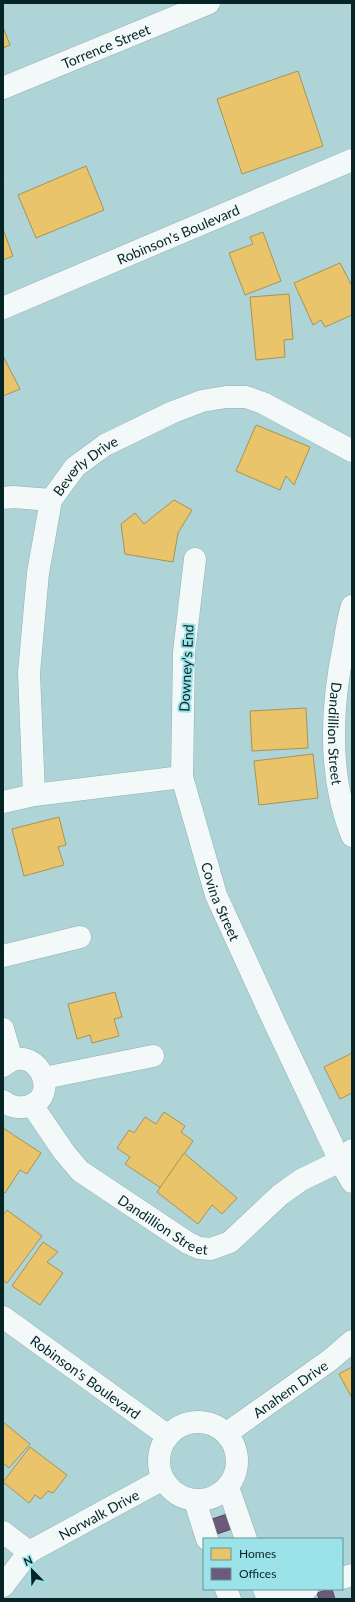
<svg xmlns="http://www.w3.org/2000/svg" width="355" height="1602" font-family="Lato,sans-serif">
  <rect width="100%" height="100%" fill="#aed4d8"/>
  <g fill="#e9c46a" stroke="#a59456">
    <path d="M3,27l7,18 -7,3z"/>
    <path d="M298,71l25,75 -81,28 -25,-75z"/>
    <path d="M86,166l18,44 -68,28 -18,-43z"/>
    <path d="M3,229l10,27 -10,4z"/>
    <path d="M263,232l18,49 -36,14 -16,-42 24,-9 -3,-7z"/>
    <path d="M340,263l12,23v29l-27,12 -4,-7 -8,5 -19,-42z"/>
    <path d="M289,294l4,45 -9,1 1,17 -29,3 -6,-63z"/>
    <path d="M3,356l17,33 -17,7z"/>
    <path d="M256,425l54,22 -16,38 -8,-9 -6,14 -44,-19z"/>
    <path d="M174,500l18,10 -14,23 -5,29 -48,-8 -4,-30 14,-11 9,11z"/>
    <path d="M306,708l2,40 -56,3 -2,-40z"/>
    <path d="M313,754l5,44 -59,7 -5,-44z"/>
    <path d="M59,817l7,28 -8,2 6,18 -40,11 -12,-47z"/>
    <path d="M115,992l7,25 -8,2 5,17 -27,7 -2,-8 -13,4 -9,-35z"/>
    <path d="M352,1053v40l-12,6 -16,-32z"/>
    <path d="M164,1112l21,14 -4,6 12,9 -32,47 -36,-24 5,-7 -13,-9 12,-18 5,3 11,-16 11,7z"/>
    <path d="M3,1128l38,25 -14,21 -7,-4 -15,23 -2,-1z"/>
    <path d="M184,1153l53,45 -15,16 -10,-9 -14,19 -41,-32z"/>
    <path d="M7,1210l35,26 -35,47 -4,-3v-65z"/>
    <path d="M43,1242l15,10 -11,10 16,11 -23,32 -28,-19z"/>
    <path d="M352,1367v31l-13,-24z"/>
    <path d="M3,1422l27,22 -21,24 -6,-5z"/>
    <path d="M30,1447l37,28 -14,18 -5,-2 -7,8 -6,-4 -6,8 -26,-21z"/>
  </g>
  <g fill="#6d597a" stroke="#4e4961">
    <path d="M227,1514l5,15 -15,5 -5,-15z"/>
    <path d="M329,1589h3l3,10h-16l-2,-6z"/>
  </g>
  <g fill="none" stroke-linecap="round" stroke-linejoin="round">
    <g stroke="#91b0b3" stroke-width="23">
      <g id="minor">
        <path id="s1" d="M3,88l206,-85"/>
        <path id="s2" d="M3,308l349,-148"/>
        <path d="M3,498l10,-1 38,3"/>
        <path id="s3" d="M195,559l-11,93 -2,125 34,118 60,131 64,135 12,21"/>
        <path id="s4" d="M352,606c-4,12 -6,26 -8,39 -13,62 -16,131 8,191"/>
        <path id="s5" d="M34,795l-5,-122 9,-100 13,-73 24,-33 30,-22 68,-33 29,-11 24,-4h20l17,6 89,48"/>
        <path d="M3,802l31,-7 148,-18"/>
        <path d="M3,956l77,-19"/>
        <path d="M3,1029l9,31"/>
        <path d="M3,1066c32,-27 60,29 26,40 -11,3 -18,1 -26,-5"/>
        <path d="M44,1078l109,-22"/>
        <path id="s6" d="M32,1105l32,47 16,19 108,72 11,5 12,1 19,-7 50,-47 21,-15 39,-19 12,-11"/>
        <path id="s7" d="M3,1317l165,119"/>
        <circle cx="198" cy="1461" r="39"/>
        <path id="s8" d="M227,1433l103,-73 22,-19"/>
        <path d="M228,1487l18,52"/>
        <path d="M195,1501l12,38"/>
        <path d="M3,1532l26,20"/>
        <path d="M342,1578l10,-3"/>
        <path id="s9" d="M3,1586l26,-34 134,-73"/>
        <path d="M226,1589l4,10"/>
        <path d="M264,1589l4,10"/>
        <path d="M280,1599l27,-10"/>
      </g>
    </g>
    <path stroke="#c2ced0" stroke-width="2.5" stroke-dasharray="4 2" stroke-linecap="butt" d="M3,176l37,91"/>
    <use href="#minor" stroke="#f3f9f9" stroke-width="22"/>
  </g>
  <g text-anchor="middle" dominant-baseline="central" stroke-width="4" stroke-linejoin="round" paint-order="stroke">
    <g font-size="14" fill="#052426" stroke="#9ce3e9">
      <text stroke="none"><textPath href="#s1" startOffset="111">Torrence Street</textPath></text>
      <text stroke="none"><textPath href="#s2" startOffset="190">Robinson's Boulevard</textPath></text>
      <text stroke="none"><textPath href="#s5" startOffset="346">Beverly Drive</textPath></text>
      <text transform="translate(186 668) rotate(-87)">Downey's End</text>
      <text stroke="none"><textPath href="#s4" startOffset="129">Dandillion Street</textPath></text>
      <text stroke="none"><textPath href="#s3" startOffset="349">Covina Street</textPath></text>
      <text stroke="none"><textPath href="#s6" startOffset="181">Dandillion Street</textPath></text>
      <text stroke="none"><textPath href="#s7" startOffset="102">Robinson's Boulevard</textPath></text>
      <text stroke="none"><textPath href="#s8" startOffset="77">Anahem Drive</textPath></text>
      <text stroke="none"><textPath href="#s9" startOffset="122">Norwalk Drive</textPath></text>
    </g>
  </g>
  <rect width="355" height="1602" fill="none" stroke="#052426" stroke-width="8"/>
  <rect x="203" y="1538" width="140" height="52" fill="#9ce3e9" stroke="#60979b"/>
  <rect x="211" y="1548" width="20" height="12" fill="#e9c46a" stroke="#60979b"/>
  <text x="239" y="1558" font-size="12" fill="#052426">Homes</text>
  <rect x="211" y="1568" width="20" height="12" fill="#6d597a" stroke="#60979b"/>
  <text x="239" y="1578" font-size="12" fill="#052426">Offices</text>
  <g transform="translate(32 1570) rotate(337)" stroke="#9ce3e9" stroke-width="3" paint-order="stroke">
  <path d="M0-3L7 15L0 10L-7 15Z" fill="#052426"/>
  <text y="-6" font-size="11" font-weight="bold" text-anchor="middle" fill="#052426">N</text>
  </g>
</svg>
